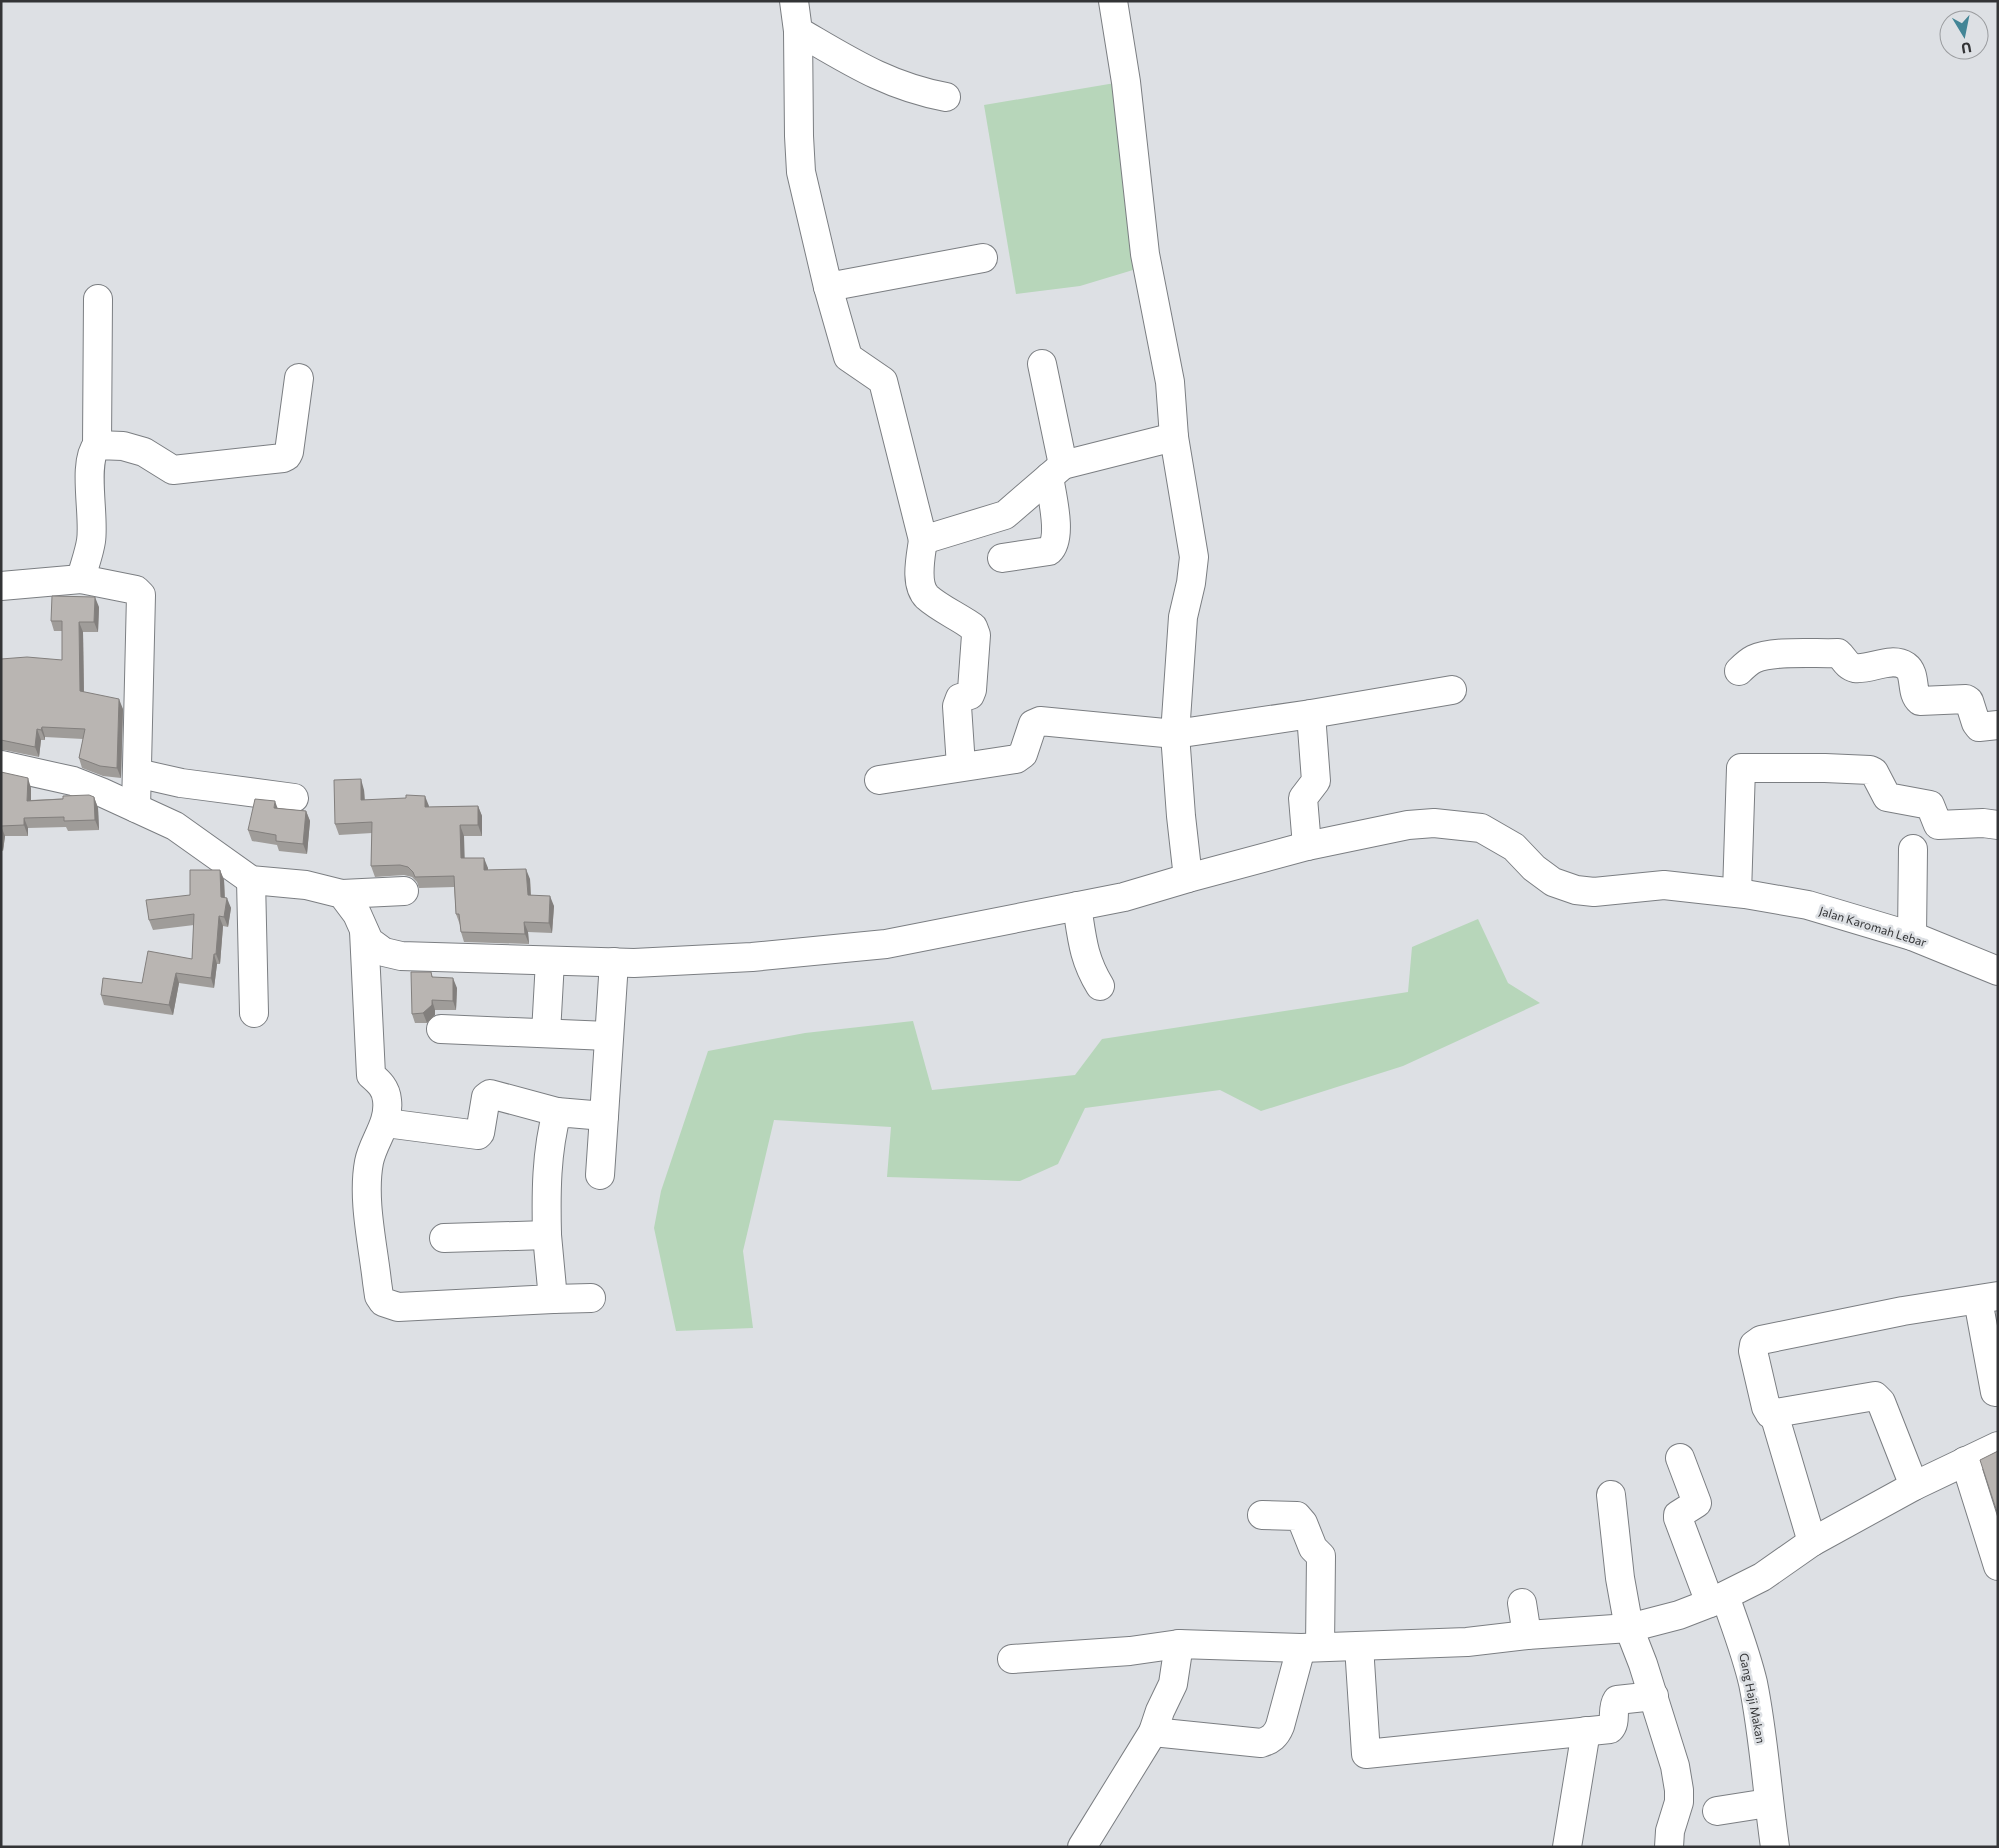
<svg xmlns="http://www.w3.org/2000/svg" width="1999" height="1848" font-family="Commissioner,sans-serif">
  <rect width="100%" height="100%" fill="#dde0e4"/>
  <g fill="#b7d6ba">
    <path d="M1115,83l28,184 -63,19 -64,8 -32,-189z"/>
    <path d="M1478,919l30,64 32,20 -137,63 -142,45 -41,-21 -135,18 -27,56 -38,17 -133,-4 4,-50 -117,-7 -31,131 10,77 -77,3 -22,-103 7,-37 47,-140 97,-18 108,-12 19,69 143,-15 27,-36 306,-47 4,-45z"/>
  </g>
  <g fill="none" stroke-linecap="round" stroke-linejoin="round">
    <g stroke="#7b7e82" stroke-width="30">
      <g id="minor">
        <path d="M794,1l4,30c50,29 89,55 148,66"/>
        <path d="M1113,1l13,81 19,172 25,128 4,55 20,120 -3,26 -8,34 -8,117 6,82 7,62"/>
        <path d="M798,31l1,105 2,36 27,115 155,-29"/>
        <path d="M828,287l20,70 35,24 40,159 82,-25 58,-50 111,-28"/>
        <path d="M1042,364l21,101"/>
        <path d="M97,445l1,-146"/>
        <path d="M923,540c-2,16 -9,44 4,57 11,10 28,18 40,26l6,4 3,8 -4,55 -2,5 -10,3 -3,8 4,60"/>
        <path d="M1002,558l47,-7c14,-13 3,-55 0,-74"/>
        <path d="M1,586l80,-7"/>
        <path d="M1739,671c5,-5 9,-9 15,-12 19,-9 62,-5 84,-6 6,5 8,13 17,15 16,2 36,-12 51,-2 11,8 4,27 14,35l46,-2 3,2 7,22 3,4 19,-2"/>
        <path d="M1,765l72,16 28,11 74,34 76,54 55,5 36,9 15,20 12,27 15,11 17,4 233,7 118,-6 134,-13 238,-47 64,-19 119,-32 101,-21 26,-2 47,5 33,19 20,21 19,14 23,8 18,2 70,-7 81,9 63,11 104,31 86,35"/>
        <path d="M137,773l44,10 113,15"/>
        <path d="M879,780l137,-21 7,-5 10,-30 7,-3 135,13 136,-20 141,-24"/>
        <path d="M136,808l5,-213 -5,-5 -55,-11c3,-13 8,-25 10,-38 4,-25 -9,-78 6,-96l26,1 21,6 29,18 110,-12 4,-2 2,-4 10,-74"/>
        <path d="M1307,846l-4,-48 13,-17 -5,-67"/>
        <path d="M251,880l3,133"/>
        <path d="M1737,893l4,-125h84l45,2 4,2 13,25 43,8 8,20 45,-2 15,2"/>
        <path d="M342,894l62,-3"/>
        <path d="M1077,906c5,32 6,52 23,80"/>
        <path d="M364,931l7,144c8,7 15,13 16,25 3,24 -14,41 -18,62 -7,37 4,83 8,120l2,14 4,6 15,5 155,-8 -6,-64"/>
        <path d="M1912,936l1,-87"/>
        <path d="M441,1029l167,7"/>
        <path d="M546,1033l4,-72"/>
        <path d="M386,1123l92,12 2,-2 6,-36 4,-3 67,18"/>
        <path d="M600,1175l4,-59"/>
        <path d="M444,1238l103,-3c-1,-41 -1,-83 10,-123l47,4 10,-154"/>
        <path d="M553,1299l38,-1"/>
        <path d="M1978,1300l17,92"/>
        <path d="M1774,1414l38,128"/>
        <path d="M1680,1458l17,45 -19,12v3l32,85"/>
        <path d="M1965,1461l33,105"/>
        <path d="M1914,1486l-33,-84 -6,-6 -105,18 -4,-7 -13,-56 1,-6 7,-5 44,-9 98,-20 95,-15"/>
        <path d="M1611,1495l9,83 9,50 14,36 32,102 4,24v12l-9,29 -1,16"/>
        <path d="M1262,1515l35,1 6,7 10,25 8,8 -1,91"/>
        <path d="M1725,1596c10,29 21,57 28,87 11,54 14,109 22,164"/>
        <path d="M1522,1603l5,32"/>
        <path d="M1359,1646l7,108 244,-25c7,-7 1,-20 7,-29l37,-4"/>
        <path d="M1012,1659l118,-8 49,-7"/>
        <path d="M1153,1732l108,11c10,-3 15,-7 19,-17l21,-78"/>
        <path d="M1717,1811l51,-8"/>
        <path d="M1082,1847l71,-115 7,-21 13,-27 6,-40 122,4 166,-6 60,-7 102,-7 50,-13 31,-12 52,-26 50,-35 102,-56 84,-40"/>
        <path d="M1567,1847l19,-116"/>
      </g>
    </g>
    <use href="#minor" stroke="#fff" stroke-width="28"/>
  </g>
  <g fill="#9f9c99">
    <path d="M99,607l-1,25h-15l1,60 39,17 -2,69 -18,-2 -21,-8 -3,-10 4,-19 -38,-2v3h-4l-2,17 -35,-7h-3v-91l61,1v-29h-8l-3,-10z"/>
    <path d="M1,772l30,16v12l63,-3 4,11 1,22 -31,1 -2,-4 -38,1v8h-23l-2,15 -2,-1z"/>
    <path d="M364,790l1,10 64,7 49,-1 4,10v20h-18v22l24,10v2l42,9 1,16 23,11 -2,27 -24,-1 1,12 -65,-2 -3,-10 -1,-7 -4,-11 -2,-27 -35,1 -2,-6 -5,-5 -8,-2 -29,2 -4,-11 1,-33 -33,2 -4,-11z"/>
    <path d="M277,808l29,3 4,10 -3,33 -28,-3 -2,-6 -25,-4 -4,-11z"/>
    <path d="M220,870l4,10 1,18 6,10 -3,19 -5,-1 -3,38h-3l-3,24 -35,-5 -6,32 -69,-10 -3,-10 41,-12 50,-24 2,-34 -41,5 -4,-10 41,-25z"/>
    <path d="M431,972l2,6 24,10 -1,22h-21v5l-8,8h-12l-3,-9z"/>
  </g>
  <g fill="#827f7d">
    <path d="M95,597l4,10 -1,25 -4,-10z"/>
    <path d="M79,622l4,10 1,69 -4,-10z"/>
    <path d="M119,699l4,10 -2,69 -4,-10z"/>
    <path d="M42,727l3,10v3l-4,-10z"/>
    <path d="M37,729l4,11 -2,17 -4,-10z"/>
    <path d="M28,778l3,10v23l-4,-10z"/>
    <path d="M361,779l3,11 1,21 -4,-11z"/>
    <path d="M425,796l4,10 -1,11 -3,-10z"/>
    <path d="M94,797l4,11 1,22 -4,-10z"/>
    <path d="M275,801l4,11 -5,-4z"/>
    <path d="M478,806l4,10v20l-4,-11z"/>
    <path d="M306,811l4,10 -3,33 -4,-10z"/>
    <path d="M24,818l4,10v8l-4,-11z"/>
    <path d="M460,825l4,11 1,32 -4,-10z"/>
    <path d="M1,826l4,10 -2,15 -2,-5z"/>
    <path d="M484,858l4,10v13l-4,-11z"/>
    <path d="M526,869l4,10 1,26 -3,-10z"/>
    <path d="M220,870l4,10 1,27 -4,-10z"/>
    <path d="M550,896l4,10 -2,27 -3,-10z"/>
    <path d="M227,898l4,10 -3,19 -4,-10z"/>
    <path d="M219,916l4,10 -3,38 -4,-10z"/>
    <path d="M524,922l4,10 1,12 -4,-10z"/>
    <path d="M214,954l3,10 -3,24 -3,-10z"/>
    <path d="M176,973l3,10 -6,32 -4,-10z"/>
    <path d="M453,978l4,10 -1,22 -3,-9z"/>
    <path d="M432,1000l3,10v5l-8,8 -4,-10z"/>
  </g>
  <g fill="#b9b5b2" stroke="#827f7d">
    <path d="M52,596l43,1 -1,25h-15l1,69 39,8 -2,69 -17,-2 -21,-8 6,-29 -43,-2 -1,3 -4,-1 -2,18 -34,-7v-81l26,-2 35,3v-39h-11z"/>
    <path d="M1,772l27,6 -1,23 36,-2v-3l26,-1 5,2 1,23 -31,1v-4l-40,1v7l-23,1z"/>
    <path d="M361,779v21l45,-2v-3l19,1v11l53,-1v19h-18l1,33h23v12l42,-1 2,26 22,1 -1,27 -25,-1 1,12 -64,-2 -2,-18h-3l-2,-38 -39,1 -2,-5 -5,-5 -8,-2 -29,1 1,-44 -37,2 -1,-44z"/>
    <path d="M255,799l20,2 -1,7 32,3 -3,33 -27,-3v-6l-28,-5z"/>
    <path d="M190,870h30l1,27 6,1 -3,19 -5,-1 -3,38h-2l-3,24 -35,-5 -7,32 -68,-10 2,-17 39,5 6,-32 44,8 2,-45 -45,6 -3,-20 44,-5z"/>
    <path d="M411,972h20l1,5 21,1v23l-21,-1v5l-9,8 -11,1z"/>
    <path d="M1998,1451v64l-18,-55z"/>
  </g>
  <g text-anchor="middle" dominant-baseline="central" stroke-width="5" stroke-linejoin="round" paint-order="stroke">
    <g font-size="12" fill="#333436" stroke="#dde0e4">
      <text transform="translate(1873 926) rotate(17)">Jalan Karomah Lebar</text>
      <text transform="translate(1753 1698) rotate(79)">Gang Haji Makan</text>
    </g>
  </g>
  <rect width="1999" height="1848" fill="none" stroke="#333436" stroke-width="5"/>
  <g transform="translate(1964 35) rotate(170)"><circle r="24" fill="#dde0e4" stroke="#999b9e"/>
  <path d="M0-4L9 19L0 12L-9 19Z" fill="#438596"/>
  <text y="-8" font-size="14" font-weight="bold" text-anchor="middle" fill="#333436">U</text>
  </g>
</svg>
